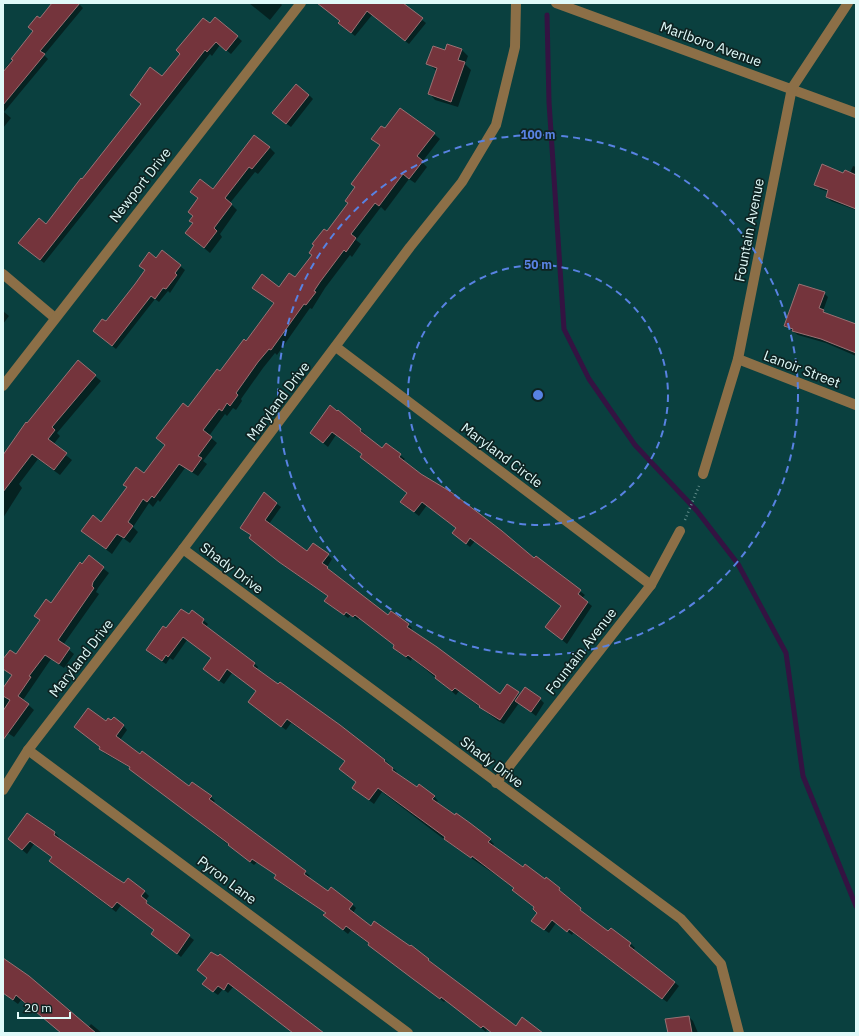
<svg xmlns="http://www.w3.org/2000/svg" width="859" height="1036" font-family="'IBM Plex Sans',sans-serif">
  <rect width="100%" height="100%" fill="#0a403f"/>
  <g fill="#0007">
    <path d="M57,3h21l5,5 -39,47 4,4 -44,53 7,6 -8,10v-57l31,-39 6,-13z"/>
    <path d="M249,3h31l2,2 -12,15z"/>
    <path d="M332,3h69l25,20 -17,21 -37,-29 -17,21 -16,-13 2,-2z"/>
    <path d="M215,18l27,23 -11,13 -11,-9 -8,11 -2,-2 -166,209 -20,-16 22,-21 116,-148z"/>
    <path d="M448,45l14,5 6,6 -3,8 6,6 -13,37 -23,-7 -6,-7 8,-22 -9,-7 18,-13z"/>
    <path d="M309,95l4,4 -22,28 -14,-10z"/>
    <path d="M385,130l49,4 6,5 -18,23 5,5 -12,16 -6,-4 -24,32 -4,-4 -25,33 5,4 -9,13 -2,-2 -25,33 -13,21 -2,-1 -33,47 -2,-2 -12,15 -22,31 1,2 -6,9 -3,-2 -6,8 -2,-2 -16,22 8,7 -14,18 4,3 -9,12 -13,-8 -25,34 -2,-2 -5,7 -4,-4 -16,24 5,5 -8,11 -7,-5 -11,16 -24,-18 56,-61 22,-29 -9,-8 32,-30 32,-35 25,-30 28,-39 -20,-17 25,1 16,-10 18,-23 36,-52 32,-57 -8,-7z"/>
    <path d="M269,147l6,6 -17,21 -3,-2 -25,31 7,7 -17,24 2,3 -12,16 -24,-20 8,-9 -3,-3 3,-4 5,-18 -7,-7 21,-2z"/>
    <path d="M853,166l3,1v43l-25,-9 -4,-5 2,-4 -9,-3 -4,-5 28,-10 6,-1z"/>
    <path d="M162,252l23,18 -15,23 -2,-2 -9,11 -4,-3 -39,50 -18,-14 48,-64 -6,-5 16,-7z"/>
    <path d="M824,293l4,4 -5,14 5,4 28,10v31l-30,-13 -28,-8 -13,-9z"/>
    <path d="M3,311l6,5 -6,8z"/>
    <path d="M95,376l6,5 -44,52 3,3 -7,9 19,15 -12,15 -22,-16 -19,25 3,4 -19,30v-62l24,-32z"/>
    <path d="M339,411l22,19 4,4 -1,1 18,14 4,-5 19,15 -2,2 131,99 2,-3 49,38 -3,3 10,8 -25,38 -21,-17 15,-21 -86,-65 -5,6 -17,-14 4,-5 -30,-23 -8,11 -13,-10 2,-13 -43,-32 -4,-4 2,-2 -27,-20 -8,12 -17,-14z"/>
    <path d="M264,494l17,13 -12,17 39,29 20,2 4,4 -5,8 5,5 56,44 20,8 4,4 -1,3 89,65 7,-11 13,10 5,-7 15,11 4,4 -8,13 -17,-13 -15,21 -6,-3 -39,-30 -3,4 -44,-37 -1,3 -13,-9 -4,-4 1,-2 -36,-28 -1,2 -7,-5 -3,3 -18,-13 -4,-4 3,-4 -45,-31 -29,-24 -3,-6 -11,-9z"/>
    <path d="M89,557l20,16 -11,15 -2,4 3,2 -36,51 11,9 -10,14 -13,-9 -28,41 11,10 -20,27 -11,-7v-40l10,-14 -10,-8v-7l13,-5 24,-35 -5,-5 16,-12z"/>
    <path d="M192,611l16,13 -2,3 48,36 4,4 -1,3 82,56 46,34 12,12 -1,2 21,14 17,8 4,5 -2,2 54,37 4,4 -2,3 31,22 36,20 3,6 22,18v1l24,19 3,-3 20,14 4,4 -2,2 46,36 -12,16 -94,-69 -1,2 -16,-12 -7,10 -12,-8 1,-12 -3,-5 -22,-18 2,-2 -66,-45 -67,-51 -8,12 -16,-12 -1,-10 -11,-21 -55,-38 -5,7 -33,-24 4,-15 -25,-18 -8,11 -16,-11 4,-15 -25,-18 -14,20 -3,-2 -4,6 -15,-10 16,-24 22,-14z"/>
    <path d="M106,723l17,2 4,5 -7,10 70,48 21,9 4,4 -2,2 92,69 5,4 -2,2 20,15 24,11 4,4 -3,5 18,14 57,33 88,67 26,6h-50l-5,-4 -1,3 -40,-32 -2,2 -93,-72 -3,4 -19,-15 -4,-4 1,-2 -47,-31 -4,-4 2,-2 -20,-14 -3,3 -123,-97 -27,-15 -3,-6 -26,-20z"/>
    <path d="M28,814l27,19 4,4 -1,2 66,46 4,-6 17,13 4,4 -4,5 6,5 -1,1 44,33 -13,17 -29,-23 3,-4 -34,-25 -5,7 -62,-47 -2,-8 -18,-13 -7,10 -13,-11z"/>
    <path d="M211,953l111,80h-29l-60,-46 -5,6 -5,-4 -5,6 -10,-7z"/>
    <path d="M3,959l85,69 3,-4 11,9h-40l-41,-33 -3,4 -15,-11z"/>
    <path d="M689,1017l4,4 5,12h-29z"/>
  </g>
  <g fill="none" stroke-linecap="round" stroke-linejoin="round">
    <path stroke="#341342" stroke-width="5" d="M547,15l2,87 15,227 25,50 46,66 62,66 41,53 48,89 17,123 53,130"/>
  </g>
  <g fill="#74343c" stroke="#9a7174">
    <path d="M52,3h28l-40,48 5,3 -42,51v-33l10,-12 -2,-1 22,-28 -5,-4 9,-11 3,2z"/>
    <path d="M317,3h86l20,15 -18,23 -38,-30 -16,22 -13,-10 2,-2z"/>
    <path d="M215,17l23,19 -12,15 -10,-9 -9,10 -2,-2 -165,210 -22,-17 21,-25 7,6 35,-46 1,1 59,-75 -11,-9 20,-28 12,9 18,-22 -4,-4 27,-32 7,5z"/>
    <path d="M447,44l15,5 -4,11 7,2 -14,40 -23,-8 9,-26 -11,-4 7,-18 12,4z"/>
    <path d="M296,84l13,11 -23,29 -14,-11z"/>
    <path d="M400,108l35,25 -18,23 6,5 -14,18 -6,-5 -24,32 -4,-3 -24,31 5,4 -10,14 -2,-2 -24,32 -6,9 2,1 -10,13 -2,-1 -33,46 -2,-1 -11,13 -22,31 2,2 -8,11 -3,-3 -5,8 -3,-2 -16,21 9,7 -14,19 4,2 -10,14 -13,-8 -25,34 -2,-2 -5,6 -4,-3 -15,23 5,4 -9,12 -7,-4 -11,15 -25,-18 12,-16 8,7 26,-35 -4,-2 13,-18 8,6 21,-28 -9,-7 27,-35 5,4 29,-38 3,2 24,-32 2,2 28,-38 -22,-15 10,-14 17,13 10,-14 6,4 17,-22 -3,-2 5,-8 -2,-1 12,-15 3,2 21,-28 -3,-2 10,-14 -4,-3 29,-39 -9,-6 10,-13 4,2z"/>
    <path d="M254,135l16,12 -18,22 -3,-2 -24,31 7,6 -18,24 3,3 -13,17 -19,-15 8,-10 -4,-2 4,-5 -5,-4 10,-14 -8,-6 10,-13 13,10z"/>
    <path d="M822,164l21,9 2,-3 11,5v34l-30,-12 2,-7 -14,-5z"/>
    <path d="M162,250l19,15 -6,8 2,2 -11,14 -3,-1 -8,11 -4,-3 -39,50 -19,-15 9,-12 4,2 29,-37 10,-14 -6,-4 10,-14 7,6z"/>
    <path d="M799,284l26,8 -6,16 5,2 -1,2 33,12v29l-35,-14 -29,-8 1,-2 -9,-3z"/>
    <path d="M78,360l18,15 -44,52 3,3 -7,9 19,14 -13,17 -22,-16 -29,38v-37l23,-33 1,1z"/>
    <path d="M330,405l7,6 1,-1 23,19 -1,2 22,17 4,-5 15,11 -2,3 22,17 30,18 51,39 32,27 2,-2 45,34 -3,4 10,8 -26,38 -17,-13 16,-21 -91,-68 -4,6 -14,-11 4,-5 -34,-26 -8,10 -14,-10 7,-9 -47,-36 2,-3 -30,-22 -9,11 -13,-10z"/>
    <path d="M264,492l13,11 -12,17 42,31 6,-8 16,11 -7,9 6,4 -1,1 61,47 3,-4 18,13 -2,3 30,20 63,47 7,-10 12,8 -19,28 -21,-13 1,-1 -25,-18 -3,3 -17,-13 1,-2 -28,-21 -2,2 -13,-9 1,-3 -39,-30 -2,2 -7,-5 -2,3 -20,-14 4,-5 -49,-34 -30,-24 2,-3 -11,-7z"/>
    <path d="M89,555l15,12 -11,15 -1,4 2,2 -36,52 12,8 -11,16 -14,-9 -16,21 2,1 -13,19 11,8 -26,36v-29l7,-11 -7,-4v-8l9,-13 -9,-6v-10l7,-9 6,4 24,-34 -6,-4 12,-17 5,4 29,-41 2,2z"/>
    <path d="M181,609l8,5 3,-4 12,9 -2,4 53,40 -2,3 25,18 2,-2 60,43 45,35 -1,1 9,7 -1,2 25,17 2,-3 16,12 -3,3 23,16 1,-2 14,10 21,16 -3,3 35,25 2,-3 20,15 1,-2 14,11 -1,2 22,18 -1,2 28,21 3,-3 20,15 -2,3 46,36 -13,17 -93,-70 -2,3 -15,-12 -8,10 -13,-9 6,-8 -4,-4 1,-2 -22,-17 2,-2 -42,-32 -1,2 -27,-19 1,-2 -67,-49 -9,12 -17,-12 4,-6 -17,-13 6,-8 -58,-42 -6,8 -33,-25 8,-11 -29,-22 -8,12 -16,-12 8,-11 -28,-21 -15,20 -2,-2 -4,6 -16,-11 17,-24 3,2z"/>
    <path d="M525,687l16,11 -10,14 -16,-11z"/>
    <path d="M88,708l18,13 2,-3 3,2 3,-3 10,8 -8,11 24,18 2,-3 47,35 3,-4 20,14 -3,3 97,72 -2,3 24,17 3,-4 22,17 -4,5 22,17 3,-5 36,25 1,-1 18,14 -1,1 88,66 6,-9 21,16h-51l-9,-7 -2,2 -40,-31 -1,2 -27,-20 -45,-34 1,-2 -23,-17 -3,4 -20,-15 3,-2 -52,-35 2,-3 -24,-16 -2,3 -22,-17 1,-1 -100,-75 1,-2 -31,-18 1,-2 -26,-20z"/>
    <path d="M27,813l28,19 -1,3 62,43 8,5 4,-5 17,13 -4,5 6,5 -1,2 44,32 -13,19 -26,-20 3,-4 -37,-28 -5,6 -63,-47 3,-4 -22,-16 -8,9 -14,-11z"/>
    <path d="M211,952l7,4 2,-2 104,79h-31l-65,-50 -4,7 -6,-4 -5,6 -11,-8 5,-6 -10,-8z"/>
    <path d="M3,958l26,18 67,57h-35l-45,-38 -3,5 -10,-7z"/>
    <path d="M689,1016l3,17h-24l-3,-14z"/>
  </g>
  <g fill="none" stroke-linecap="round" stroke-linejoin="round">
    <path stroke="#638d8c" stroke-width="2.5" stroke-dasharray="1 3" stroke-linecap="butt" d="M685,520l14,-34"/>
    <g stroke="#8c6f47" stroke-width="10">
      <path d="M556,3l300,110"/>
      <path d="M3,274l52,44"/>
      <path d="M336,347l315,238"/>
      <path d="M738,359l118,46"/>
      <path d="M3,386l298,-383"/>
      <path d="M703,474l35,-115 54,-271 56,-85"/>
      <path d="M183,549l498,370 40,45 18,69"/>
      <path d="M28,750l380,283"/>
      <path d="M496,783l155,-198 29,-54"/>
      <path d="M3,790l25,-40 155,-201 227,-302 52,-65 34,-57 19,-78 1,-44"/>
    </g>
  </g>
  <g fill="none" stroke="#5882e2" stroke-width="2" stroke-dasharray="7 5">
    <circle cx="538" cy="395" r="130"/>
    <circle cx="538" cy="395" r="260"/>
  </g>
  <g text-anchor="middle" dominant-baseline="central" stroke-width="3.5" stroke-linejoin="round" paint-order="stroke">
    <g font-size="14" fill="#e0faf9" stroke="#0e2322">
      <text transform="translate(711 44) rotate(20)">Marlboro Avenue</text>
      <text transform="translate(140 185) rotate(-52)">Newport Drive</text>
      <text transform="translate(749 230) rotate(-79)">Fountain Avenue</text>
      <text transform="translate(802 369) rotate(21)">Lanoir Street</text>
      <text transform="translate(278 401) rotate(-53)">Maryland Drive</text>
      <text transform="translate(502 455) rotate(37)">Maryland Circle</text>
      <text transform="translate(232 568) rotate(37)">Shady Drive</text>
      <text transform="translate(581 651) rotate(-52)">Fountain Avenue</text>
      <text transform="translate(81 658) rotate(-52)">Maryland Drive</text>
      <text transform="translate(492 762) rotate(37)">Shady Drive</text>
      <text transform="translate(227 880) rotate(37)">Pyron Lane</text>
    </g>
  </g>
  <circle cx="538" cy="395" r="6" fill="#5882e2" stroke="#0e2322" stroke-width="2"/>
  <g font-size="12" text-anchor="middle" font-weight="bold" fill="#5882e2" stroke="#0e2322" stroke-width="3.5" stroke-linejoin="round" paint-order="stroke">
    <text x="538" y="139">100 m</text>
    <text x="538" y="269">50 m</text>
  </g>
  <rect width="859" height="1036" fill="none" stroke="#e0faf9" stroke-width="8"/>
  <path d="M18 1012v6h52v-6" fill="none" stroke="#e0faf9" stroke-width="2"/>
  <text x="24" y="1012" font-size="12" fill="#e0faf9" stroke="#0e2322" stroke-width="3" paint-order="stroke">20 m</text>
</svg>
